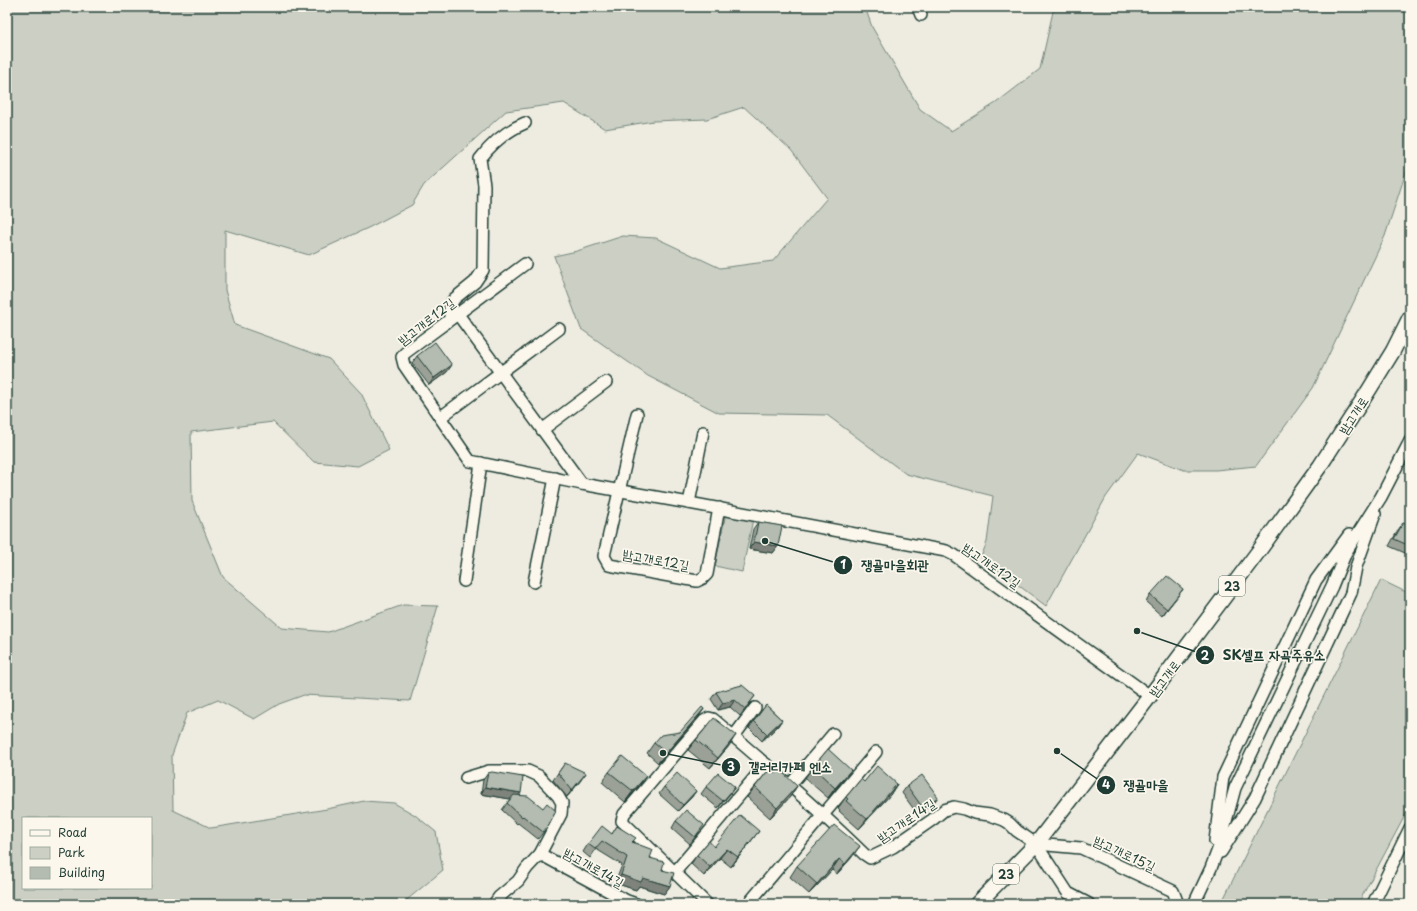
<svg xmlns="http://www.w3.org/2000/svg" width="1417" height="911" font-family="'Playpen Sans','Poor Story',sans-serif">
  <rect width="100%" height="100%" fill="#eeece1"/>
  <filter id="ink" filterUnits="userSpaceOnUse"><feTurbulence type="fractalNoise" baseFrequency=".025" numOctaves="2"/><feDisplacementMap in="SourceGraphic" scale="8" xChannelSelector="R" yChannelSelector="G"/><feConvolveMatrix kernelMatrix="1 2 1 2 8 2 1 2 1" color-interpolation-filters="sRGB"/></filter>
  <g filter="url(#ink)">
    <g fill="#cbcfc4" stroke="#75867c" fill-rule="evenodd">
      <path d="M7,7h858l7,20 48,82 31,22 45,-28 44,-34 14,-62h343l13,5v148l-25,76 -72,152 -57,78 -40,4h-32l-46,-17 -32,44 -60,109 -65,-49 6,-15 6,-46 -87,-22 -79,-59 -108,-2 -71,-37 -67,-47 -27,-73 23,-5 46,-15 33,2 64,30 53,-7 54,-63 -36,-48 -47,-43 -37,12 -54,2 -48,8 -41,-26 -58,8 -82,74 -12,20 -42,22 -61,28 -84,-25v60l10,35 94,34 32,34 28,57 -31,16 -44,-4 -41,-40 -82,10 1,69 31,76 59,51 46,4 75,-27 35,1 -28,95 -106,-6 -25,9 -25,15 -36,-19 -31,13 -15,42 1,55 38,18 116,-19 37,-8 30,2 21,12 21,17 7,38 -41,34h-395zM23,818h128v70h-128z"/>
      <path d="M726,513l27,6 -11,53 -27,-6z"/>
      <path d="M1381,580l29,14v212l-52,98h-137z"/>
    </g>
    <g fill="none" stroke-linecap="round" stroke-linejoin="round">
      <g stroke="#1f3d34" stroke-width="14">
        <g id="minor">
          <path d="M918,7l3,8"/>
          <path d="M525,264l-120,89 -3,4 2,8 66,96 112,23 107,19 257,48 8,4 196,141"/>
          <path d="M457,313l125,171"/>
          <path d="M450,319v-12l4,-8 21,-17 8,-12 1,-85 -4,-26c12,-16 26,-28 45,-36"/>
          <path d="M637,414l-33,142 5,9 88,16 6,-3 4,-4 12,-66"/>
          <path d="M441,417l118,-88"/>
          <path d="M542,430l64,-48"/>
          <path d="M689,503l14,-71"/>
          <path d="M464,581l17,-118"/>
          <path d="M534,582l21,-104"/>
          <path d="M734,736l21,-28"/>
          <path d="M466,778l23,-7h39l11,5 19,20 4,7 -1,11 -21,40 -13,14 -9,13 -19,16 -5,7"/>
          <path d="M790,785l43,-51"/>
          <path d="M1215,841l8,-64 93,-197 33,-45"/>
          <path d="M1036,844l45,4 92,43 5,13"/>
          <path d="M1221,852l34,-54 96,-205 5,-26 19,-53"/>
          <path d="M540,854l87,47 9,3"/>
          <path d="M675,872l91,-108"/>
          <path d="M707,904l-85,-83 2,-7 80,-93 5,-3 4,1c52,44 103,88 151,135l6,4 23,-11 39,-27 12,-10 10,-3 10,2 10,4 16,2 14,5 5,3 8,8 19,13 32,49 21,11"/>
          <path d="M748,904l128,-152"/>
          <path d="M1194,904l17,-36 8,-21 16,-59 97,-202 14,-34 35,-55 29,-56"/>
          <path d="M1373,904l37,-76"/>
        </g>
      </g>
      <g stroke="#1f3d34" stroke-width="17">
        <path id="major" d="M977,904l59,-60 114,-148 111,-148 59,-82 49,-76 24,-39 17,-34"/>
      </g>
      <use href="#minor" stroke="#fbf7ec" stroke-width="11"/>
      <use href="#major" stroke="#fbf7ec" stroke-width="14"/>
    </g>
    <g fill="#9ba197" stroke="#1f3d34">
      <path d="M417,356l30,16 -18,13 -17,-22z"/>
      <path d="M758,522l20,24 -5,7 -24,-4 4,-20z"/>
      <path d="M1403,523l7,3v31l-5,-4 -16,-7 9,-16z"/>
      <path d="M1183,589l-21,27 -16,-14 4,-7z"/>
      <path d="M716,692l39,4 -15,20 -10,-9 -12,3 -7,-11z"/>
      <path d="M766,705l16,15 -5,7 -15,14 -13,-13z"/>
      <path d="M704,709l-7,10 -39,44 -11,-10 7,-10 26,-11z"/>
      <path d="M696,740l33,6 -19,22 -22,-18z"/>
      <path d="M565,763l16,17 -14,17 -14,-17z"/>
      <path d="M813,767l38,3 -8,10 -15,18 -23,-20z"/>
      <path d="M609,772l37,4 -7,10 -14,16 -23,-20z"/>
      <path d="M488,773l31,22 29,31 -10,13 -20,-16 -1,1 -15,-14 8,-11 -29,-5 2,-14z"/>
      <path d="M864,782l33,2 -7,11 -31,34 -20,-18 1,-1 -2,-2 8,-11z"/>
      <path d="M797,786l-7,11 -20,21 -23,-21 8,-10z"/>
      <path d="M907,786l31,11 -5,6 -15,12 -16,-22z"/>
      <path d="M664,787l32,4 -5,7 -13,13 -19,-17z"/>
      <path d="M706,787h29l-17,21 -17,-14z"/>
      <path d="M676,821l23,11 -9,12 -18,-16z"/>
      <path d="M617,826l15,16 18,16 12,12 8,16 -6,8 -25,-8 -3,4 -21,-7 7,-18 -26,-16 -6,9 -7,-6 5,-8 24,-10z"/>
      <path d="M752,840l-21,27 -11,-9 -16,18 -13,-12 6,-9 17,-8z"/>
      <path d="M852,857l-15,17 -5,-4 -23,24 -19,-17 7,-11z"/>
    </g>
    <g fill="#7e837b" stroke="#1f3d34">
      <path d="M452,365l-5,7 -18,13 5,-7z"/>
      <path d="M754,542l24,4 -5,7 -24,-4z"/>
      <path d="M1183,589l-5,7 -16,20 5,-7z"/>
      <path d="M735,700l-5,7 -12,3 5,-7z"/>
      <path d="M704,709l-7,10 -39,44 8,-10z"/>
      <path d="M782,720l-5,7 -15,14 5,-7z"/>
      <path d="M736,735l-7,11 -19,22 8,-10z"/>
      <path d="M851,770l-8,10 -15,18 7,-10z"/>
      <path d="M586,773l-5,7 -14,17 5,-7z"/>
      <path d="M646,776l-7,10 -14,16 8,-11z"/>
      <path d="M897,784l-7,11 -31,34 8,-10z"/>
      <path d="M797,786l-7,11 -20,21 7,-10z"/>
      <path d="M485,787l36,6 -5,7 -35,-6z"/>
      <path d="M735,787l-5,7 -12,14 5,-7z"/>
      <path d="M696,791l-5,7 -13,13 5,-6z"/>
      <path d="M938,797l-5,6 -15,12 5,-7z"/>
      <path d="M759,831l-28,36 7,-10z"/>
      <path d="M860,846l-8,11 -15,17 8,-10z"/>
      <path d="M727,849l-7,9 -16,18 6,-9z"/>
      <path d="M839,859l-7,11 -23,24 8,-10z"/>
      <path d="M621,875l22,3 27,8 -6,8 -25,-8 -3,4 -21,-7z"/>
    </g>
    <g fill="#b4bbb0" stroke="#1f3d34">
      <path d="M435,342l17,23 -18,13 -17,-22z"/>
      <path d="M758,522l24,4 -4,20 -24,-4z"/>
      <path d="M1403,523l7,3v20l-16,-7z"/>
      <path d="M1167,576l16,13 -16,20 -17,-14z"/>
      <path d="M742,685l13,11 -10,13 -10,-9 -12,3 -7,-11z"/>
      <path d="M766,705l16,15 -15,14 -13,-13z"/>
      <path d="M702,707l2,2 -38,44 -12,-10 7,-8 19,-3z"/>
      <path d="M714,718l22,17 -18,23 -22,-18z"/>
      <path d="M828,749l23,21 -16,18 -22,-21z"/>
      <path d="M622,756l24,20 -13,15 -24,-19z"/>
      <path d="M565,763l21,10 -14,17 -14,-17z"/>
      <path d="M877,766l20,18 -30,35 -21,-18 2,-2 -2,-2 15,-18 3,3z"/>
      <path d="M492,772l31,5 -2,16 -36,-6 3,-14z"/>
      <path d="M767,772h15l15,14 -20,22 -22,-21z"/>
      <path d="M677,773l19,18 -13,14 -19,-18z"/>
      <path d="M718,773l17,14 -12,14 -17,-14z"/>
      <path d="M922,775l16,22 -15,11 -16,-22z"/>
      <path d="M514,795l14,1 15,12 4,-5 9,8 -8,15 -5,6 -20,-16 -1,1 -15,-14z"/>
      <path d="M686,810l18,15 -9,12 -19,-16z"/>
      <path d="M740,815l19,16 -21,26 -11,-8 -17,18 -13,-12 12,-14 5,6z"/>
      <path d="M834,825l26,21 -15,18 -6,-5 -22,25 -20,-18z"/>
      <path d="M602,826l10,8 5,-8 19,12 -4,4 21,8 -3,8 14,4 -2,8 12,3 -4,13 -27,-8 -2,4 -20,-7 6,-18 -25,-16 -7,8 -7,-5z"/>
    </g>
  </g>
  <g text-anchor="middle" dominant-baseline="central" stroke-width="3.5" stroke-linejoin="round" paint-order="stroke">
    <g fill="#fbf7ec" stroke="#61756b" stroke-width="1">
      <rect x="1219" y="576" width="26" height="20" rx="3"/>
      <rect x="993" y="864" width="26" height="20" rx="3"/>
    </g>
    <g font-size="12" font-weight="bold" fill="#1f3d34">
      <text x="1232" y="586">23</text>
      <text x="1006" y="874">23</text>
    </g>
    <g font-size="13" fill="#1f3d34" stroke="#fbf7ec">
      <text transform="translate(426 321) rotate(-38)">밤고개로12길</text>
      <text transform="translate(1353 415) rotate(-57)">밤고개로</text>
      <text transform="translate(656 559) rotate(10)">밤고개로12길</text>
      <text transform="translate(992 565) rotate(35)">밤고개로12길</text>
      <text transform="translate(1164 678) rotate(-53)">밤고개로</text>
      <text transform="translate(906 820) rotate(-34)">밤고개로14길</text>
      <text transform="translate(1125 853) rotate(25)">밤고개로15길</text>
      <text transform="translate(594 867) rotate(29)">밤고개로14길</text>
    </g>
  </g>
  <path fill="none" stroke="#1f3d34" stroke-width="1.5" d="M765 541L843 565M1137 631L1205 655M663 753L731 767M1057 751L1106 785"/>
  <g fill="#1f3d34" stroke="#fbf7ec" stroke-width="1.5">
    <circle cx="765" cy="541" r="4"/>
    <circle cx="1137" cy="631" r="4"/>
    <circle cx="663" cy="753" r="4"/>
    <circle cx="1057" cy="751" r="4"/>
    <circle cx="843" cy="565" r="10"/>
    <circle cx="1205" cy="655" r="10"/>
    <circle cx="731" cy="767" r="10"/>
    <circle cx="1106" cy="785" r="10"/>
  </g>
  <g font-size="12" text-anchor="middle" font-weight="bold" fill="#fff">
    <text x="843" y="569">1</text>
    <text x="1205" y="660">2</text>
    <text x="731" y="771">3</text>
    <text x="1106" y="789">4</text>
  </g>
  <g font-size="14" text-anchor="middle" font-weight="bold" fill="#1f3d34" stroke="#fbf7ec" stroke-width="3.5" stroke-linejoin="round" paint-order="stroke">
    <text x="895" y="570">쟁골마을회관</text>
    <text x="1274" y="660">SK셀프 자곡주유소</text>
    <text x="790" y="772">갤러리카페 엔소</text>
    <text x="1146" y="790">쟁골마을</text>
  </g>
  <rect width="1417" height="911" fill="none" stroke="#fbf7ec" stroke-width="24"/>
  <rect x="12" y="12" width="1393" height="887" fill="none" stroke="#1f3d34" stroke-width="1.5" filter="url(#ink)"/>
  <rect x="22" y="817" width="130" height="72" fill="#fbf7ec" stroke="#a3ada2"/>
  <rect x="30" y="830" width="20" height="6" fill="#fbf7ec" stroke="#a3ada2"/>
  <text x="58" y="837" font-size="12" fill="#1f3d34">Road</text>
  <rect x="30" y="847" width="20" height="12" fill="#cbcfc4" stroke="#a3ada2"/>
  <text x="58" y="857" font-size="12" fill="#1f3d34">Park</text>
  <rect x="30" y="867" width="20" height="12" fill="#b4bbb0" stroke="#a3ada2"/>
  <text x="58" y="877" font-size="12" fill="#1f3d34">Building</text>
</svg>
